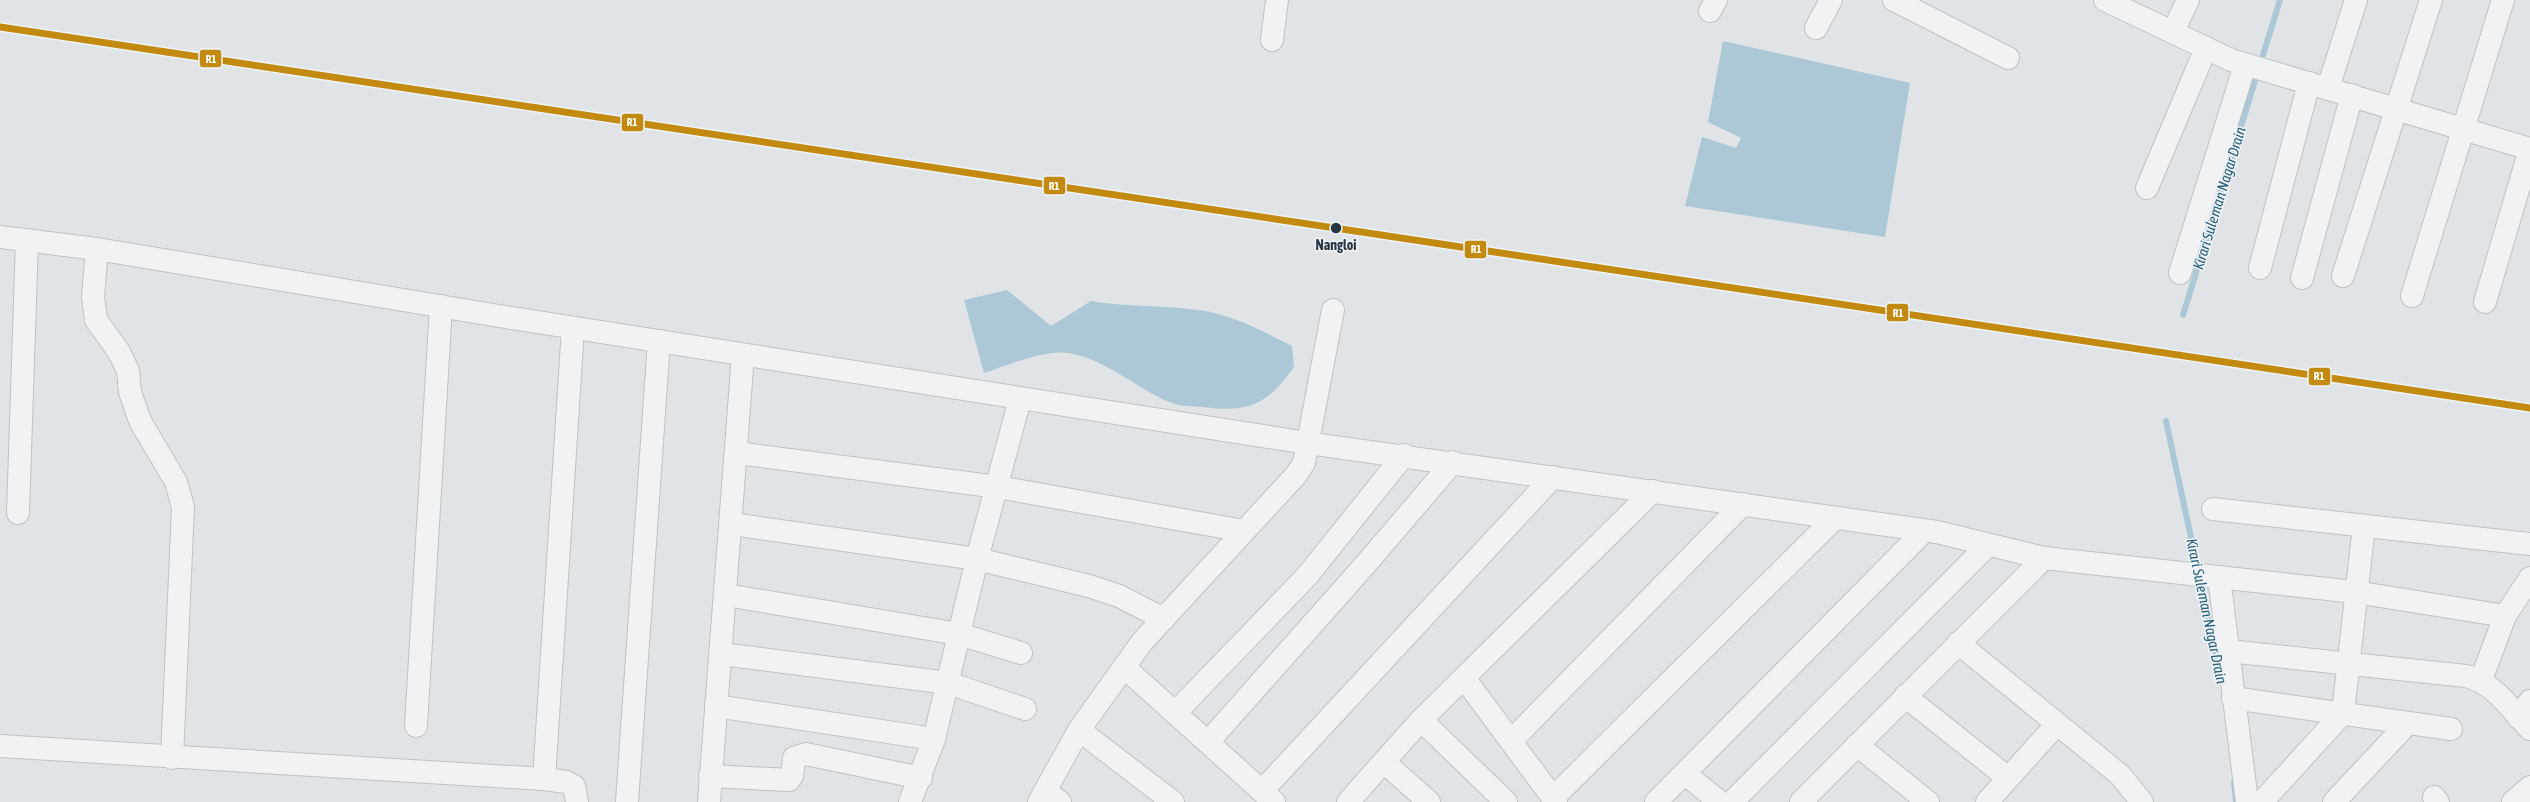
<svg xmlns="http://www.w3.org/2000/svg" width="2530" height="802" font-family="'Asap Condensed',sans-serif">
  <rect width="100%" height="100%" fill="#e1e4e7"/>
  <g fill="#acc8d6">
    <path d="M1723,41l187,42 -25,154 -200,-31 17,-69 34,11 5,-10 -33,-16z"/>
    <path d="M1007,290l44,36 40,-25c35,6 71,4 107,9 34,4 64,21 94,36l2,21c-27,38 -45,46 -92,40 -9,-1 -21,0 -30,-4 -36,-14 -64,-43 -103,-50 -25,-4 -62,13 -85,20l-20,-73z"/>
  </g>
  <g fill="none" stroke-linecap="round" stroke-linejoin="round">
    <g stroke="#acc8d6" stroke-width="6">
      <path d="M2263,55l17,-55"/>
      <path d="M2183,315l72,-234"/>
      <path d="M2166,421l32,149"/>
      <path d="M2200,579l21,99"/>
      <path d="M2234,782l2,20"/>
    </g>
    <g stroke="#bfc2c5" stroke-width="24">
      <g id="minor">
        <path d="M1894,0l114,58"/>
        <path d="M2105,0l126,60 299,89"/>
        <path d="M1710,11l6,-11"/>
        <path d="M1816,28l15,-28"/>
        <path d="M2173,32l15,-32"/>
        <path d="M1272,40l5,-40"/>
        <path d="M2328,88l28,-88"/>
        <path d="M2147,188l59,-140"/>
        <path d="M0,237l97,12 408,68 802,126 630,89 107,26 311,34 150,24 25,-38"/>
        <path d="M97,249l-4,48 3,23 23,32 9,19 2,21 10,29 36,61 7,25 -11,251"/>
        <path d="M2260,268l49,-185"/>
        <path d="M2180,273l65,-208"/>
        <path d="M2343,276l88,-276"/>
        <path d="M2302,278l50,-183"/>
        <path d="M2412,296l91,-296"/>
        <path d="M2485,302l45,-153"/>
        <path d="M737,453l261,34 246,44"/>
        <path d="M2213,509l317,35"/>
        <path d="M18,513l9,-273"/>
        <path d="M732,524l245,35 112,27 30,10 45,23"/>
        <path d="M2219,577l28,225"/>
        <path d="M726,595l233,39 62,19"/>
        <path d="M1958,643l162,132 22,27"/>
        <path d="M2228,651l238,25c30,8 43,32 64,53"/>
        <path d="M722,654l226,29 77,26"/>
        <path d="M1124,667l150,135"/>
        <path d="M1464,678l92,124"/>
        <path d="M2481,680l24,-64"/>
        <path d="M1905,696l103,82"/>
        <path d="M2233,698l218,31"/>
        <path d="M716,706l218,33"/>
        <path d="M1175,713l132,-137 97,-121"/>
        <path d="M2518,717l12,-16"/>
        <path d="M1421,720l85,82"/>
        <path d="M416,726l25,-420"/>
        <path d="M1079,730l94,72"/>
        <path d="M1511,741l232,-237"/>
        <path d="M1208,742l157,-177 88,-103"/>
        <path d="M1857,745l71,57"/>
        <path d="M0,746l544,33 22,3 8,4 3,16"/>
        <path d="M1384,762l45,40"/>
        <path d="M1685,774l35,28"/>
        <path d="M710,776l79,4 3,-4 2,-18 12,-4 115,24"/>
        <path d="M544,779l29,-451"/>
        <path d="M1045,791l15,11"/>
        <path d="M1262,791l291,-314"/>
        <path d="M2434,797l4,5"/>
        <path d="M1553,798l282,-280"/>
        <path d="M627,802l32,-461"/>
        <path d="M709,802l34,-447"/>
        <path d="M910,802l24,-63 43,-180 43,-160"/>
        <path d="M1039,802l40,-72 63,-88 154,-167 8,-12 29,-153"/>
        <path d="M1348,802l73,-82 232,-229"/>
        <path d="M1656,802l268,-271"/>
        <path d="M1732,802l256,-257"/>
        <path d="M1801,802l243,-244"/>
        <path d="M1987,802l70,-78"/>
        <path d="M2262,802l81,-89 21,-187"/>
        <path d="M2334,802l74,-79"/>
        <path d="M2513,802l17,-15"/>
      </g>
    </g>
    <use href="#minor" stroke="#f1f2f3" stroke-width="22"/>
    <g stroke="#eef4f7" stroke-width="10">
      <path id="rail-1" d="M0,27l2530,381"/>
    </g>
    <use href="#rail-1" stroke="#c38a10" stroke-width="7"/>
  </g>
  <circle fill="#263642" stroke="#eef4f7" stroke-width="1.5" cx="1336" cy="228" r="6"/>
  <g text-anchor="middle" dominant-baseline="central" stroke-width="3" stroke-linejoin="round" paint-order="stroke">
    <g font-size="14" font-weight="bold" fill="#263642" stroke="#eef4f7">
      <text x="1336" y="245">Nangloi</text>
    </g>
    <g font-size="15" font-style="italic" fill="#2b5f7b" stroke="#eef4f7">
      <text transform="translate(2219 198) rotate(-73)">Kirari Suleman Nagar Drain</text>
      <text transform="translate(2207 611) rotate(78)">Kirari Suleman Nagar Drain</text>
    </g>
  </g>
  <g stroke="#eef4f7" stroke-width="1.5">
    <rect x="199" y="49" width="23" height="19" rx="4" fill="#c38a10"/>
    <rect x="621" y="113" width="23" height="19" rx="4" fill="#c38a10"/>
    <rect x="1043" y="176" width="23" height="19" rx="4" fill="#c38a10"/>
    <rect x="1464" y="240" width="23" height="19" rx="4" fill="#c38a10"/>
    <rect x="1886" y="303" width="23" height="19" rx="4" fill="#c38a10"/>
    <rect x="2308" y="367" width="23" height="19" rx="4" fill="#c38a10"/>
  </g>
  <g font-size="11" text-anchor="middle" font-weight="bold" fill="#fff">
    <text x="211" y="63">R1</text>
    <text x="632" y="126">R1</text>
    <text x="1054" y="190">R1</text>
    <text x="1476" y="253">R1</text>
    <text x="1898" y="317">R1</text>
    <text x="2319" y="380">R1</text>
  </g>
</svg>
